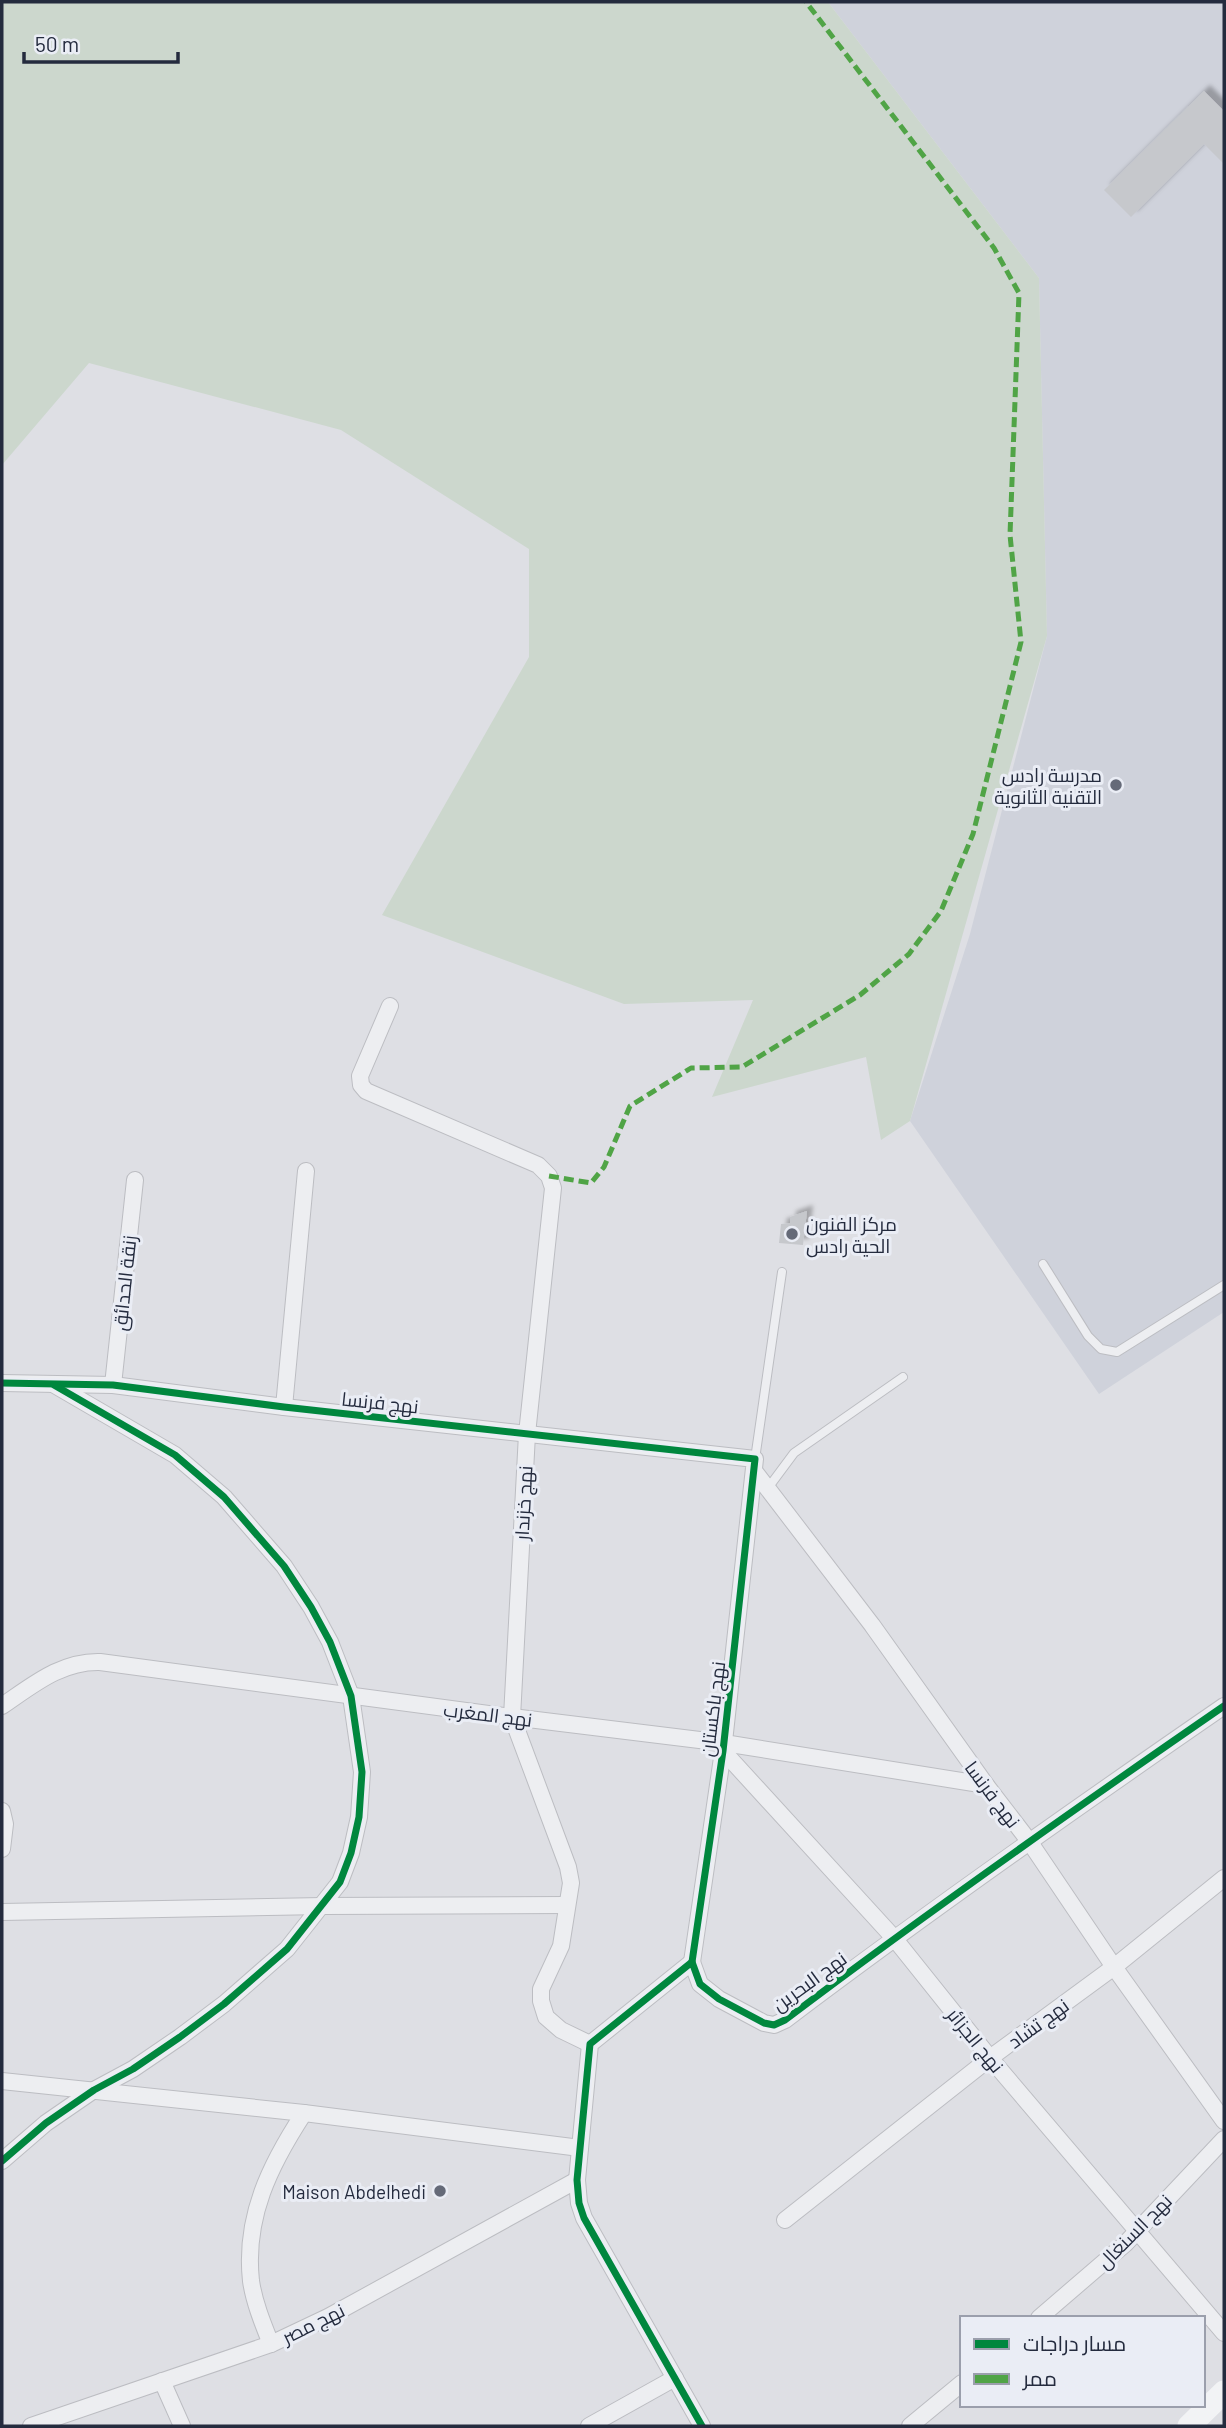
<svg xmlns="http://www.w3.org/2000/svg" width="1226" height="2428" font-family="Barlow,Cairo,sans-serif">
  <defs>
    <filter id="shadow"><feDropShadow dx="6" dy="-6" stdDeviation="2" flood-color="#0004"/></filter>
  </defs>
  <rect width="100%" height="100%" fill="#dedfe4"/>
  <path fill="#cfd2db" d="M828,2h396v1310l-125,82 -189,-273 60,-187 77,-298 -8,-358z"/>
  <path fill="#ccd7cd" d="M2,2h826l211,276 8,358 -137,485 -29,19 -15,-83 -154,40 41,-97 -129,4 -242,-89 147,-258v-108l-188,-119 -252,-67 -87,102z"/>
  <g fill="#c6c8cc" filter="url(#shadow)">
    <path d="M1204,91l20,20v53l-20,-20 -73,73 -27,-27z"/>
    <path d="M807,1211l-4,34 -24,-2 2,-19 9,-1v-6z"/>
  </g>
  <g fill="none" stroke-linecap="round" stroke-linejoin="round">
    <g stroke="#bcbdc2" stroke-width="10">
      <g id="lane">
        <path d="M1043,1264l45,72 13,13 16,3 107,-67"/>
        <path d="M755,1459l27,-187"/>
        <path d="M768,1488l26,-35 109,-76"/>
      </g>
    </g>
    <g stroke="#bcbdc2" stroke-width="18">
      <g id="street">
        <path d="M390,1006l-30,70 1,9 5,6 172,74 11,11 4,12 -26,246 -15,283 56,150 3,16 -10,63 -20,43v12l5,16 15,13 29,14"/>
        <path d="M2,1383l111,2 171,22 471,52 -32,292 -31,211"/>
        <path d="M113,1385l22,-205"/>
        <path d="M284,1407l22,-236"/>
        <path d="M755,1472l117,153 114,160 43,56 85,126 110,154"/>
        <path d="M2,1706c31,-21 59,-45 98,-44l412,55 212,26 262,42"/>
        <path d="M723,1751l171,187 96,120 234,275"/>
        <path d="M2,1811l3,13 -3,25"/>
        <path d="M2,1912l321,-6 244,-1"/>
        <path d="M2,2081l302,32 276,35"/>
        <path d="M2,2161l44,-38 48,-33 39,-21 47,-32 44,-33 63,-55 53,-67 11,-29 8,-36 3,-45 -11,-76 -21,-54 -19,-35 -27,-41 -60,-69 -49,-42 -122,-71"/>
        <path d="M785,2220l205,-162 124,-91 110,-89"/>
        <path d="M1039,2318l86,-74 99,-105"/>
        <path d="M271,2344c-8,-20 -17,-42 -20,-63 -7,-64 19,-116 53,-168"/>
        <path d="M162,2381l20,45"/>
        <path d="M31,2426l240,-82 57,-27 249,-137"/>
        <path d="M589,2426l86,-48"/>
        <path d="M702,2426l-118,-208 -5,-15 -2,-23 13,-136 102,-82 8,22 19,15 45,24 10,2 11,-5c144,-109 291,-212 439,-314"/>
        <path d="M910,2426l52,-43"/>
      </g>
    </g>
    <use href="#lane" stroke="#edeef1" stroke-width="8"/>
    <use href="#street" stroke="#edeef1" stroke-width="16"/>
    <path stroke="#f2f3f5" stroke-width="23" d="M1189,2426l35,-34"/>
    <path stroke="#50a446" stroke-width="5" stroke-dasharray="10 5" stroke-linecap="butt" d="M549,1176l42,7 13,-16 26,-61 61,-38 51,-1 118,-72 49,-41 32,-43 32,-77 48,-192 -11,-107 9,-242 -25,-45 -188,-246"/>
    <g stroke="#eaedf5" stroke-width="11">
      <g id="cycleway">
        <path d="M2,1383l111,2 171,22 471,52 -32,292 -31,211"/>
        <path d="M2,2161l44,-38 48,-33 39,-21 47,-32 44,-33 63,-55 53,-67 11,-29 8,-36 3,-45 -11,-76 -21,-54 -19,-35 -27,-41 -60,-69 -49,-42 -121,-70"/>
        <path d="M702,2426l-118,-208 -5,-15 -2,-23 13,-136 102,-82 8,22 19,15 45,24 10,2 11,-5c144,-109 291,-212 439,-314"/>
      </g>
    </g>
    <use href="#cycleway" stroke="#00873e" stroke-width="7"/>
  </g>
  <g fill="#656a78" stroke="#eaedf5" stroke-width="2.5">
    <circle cx="1116" cy="785" r="7"/>
    <circle cx="792" cy="1234" r="7"/>
    <circle cx="440" cy="2191" r="7"/>
  </g>
  <g text-anchor="middle" dominant-baseline="central" stroke-width="6" stroke-linejoin="round" paint-order="stroke">
    <g font-size="19" fill="#242b3e" stroke="#eaedf5" text-anchor="end">
      <text x="1102" y="774">مدرسة رادس<tspan x="1102" dy="22">التقنية الثانوية</tspan></text>
      <text x="806" y="1223" text-anchor="start">مركز الفنون<tspan x="806" dy="22">الحية رادس</tspan></text>
      <text x="426" y="2191">Maison Abdelhedi</text>
    </g>
    <g font-size="19" fill="#242b3e" stroke="#eaedf5">
      <text transform="translate(124 1283) rotate(-84)">زنقة الحدائق</text>
      <text transform="translate(380 1402) rotate(6)">نهج فرنسا</text>
      <text transform="translate(523 1503) rotate(-87)">نهج خزندار</text>
      <text transform="translate(712 1709) rotate(-83)">نهج باكستان</text>
      <text transform="translate(488 1714) rotate(7)">نهج المغرب</text>
      <text transform="translate(993 1794) rotate(53)">نهج فرنسا</text>
      <text transform="translate(809 1981) rotate(-36)">نهج البحرين</text>
      <text transform="translate(1038 2023) rotate(-36)">نهج تشاد</text>
      <text transform="translate(976 2040) rotate(51)">نهج الجزائر</text>
      <text transform="translate(1134 2231) rotate(-45)">نهج السنغال</text>
      <text transform="translate(313 2323) rotate(-26)">نهج مصر</text>
    </g>
  </g>
  <rect width="1226" height="2428" fill="none" stroke="#242b3e" stroke-width="7"/>
  <rect x="960" y="2316" width="245" height="91" fill="#eaedf5" stroke="#9b9fac" stroke-width="2"/>
  <rect x="974" y="2339" width="35" height="10" fill="#00873e" stroke="#9b9fac" stroke-width="2"/>
  <text x="1023" y="2351" font-size="21" fill="#242b3e">مسار دراجات</text>
  <rect x="974" y="2374" width="35" height="10" fill="#50a446" stroke="#9b9fac" stroke-width="2"/>
  <text x="1023" y="2386" font-size="21" fill="#242b3e">ممر</text>
  <path d="M24 52v10h154v-10" fill="none" stroke="#242b3e" stroke-width="3.5"/>
  <text x="35" y="52" font-size="21" fill="#242b3e" stroke="#eaedf5" stroke-width="5" paint-order="stroke">50 m</text>
</svg>
